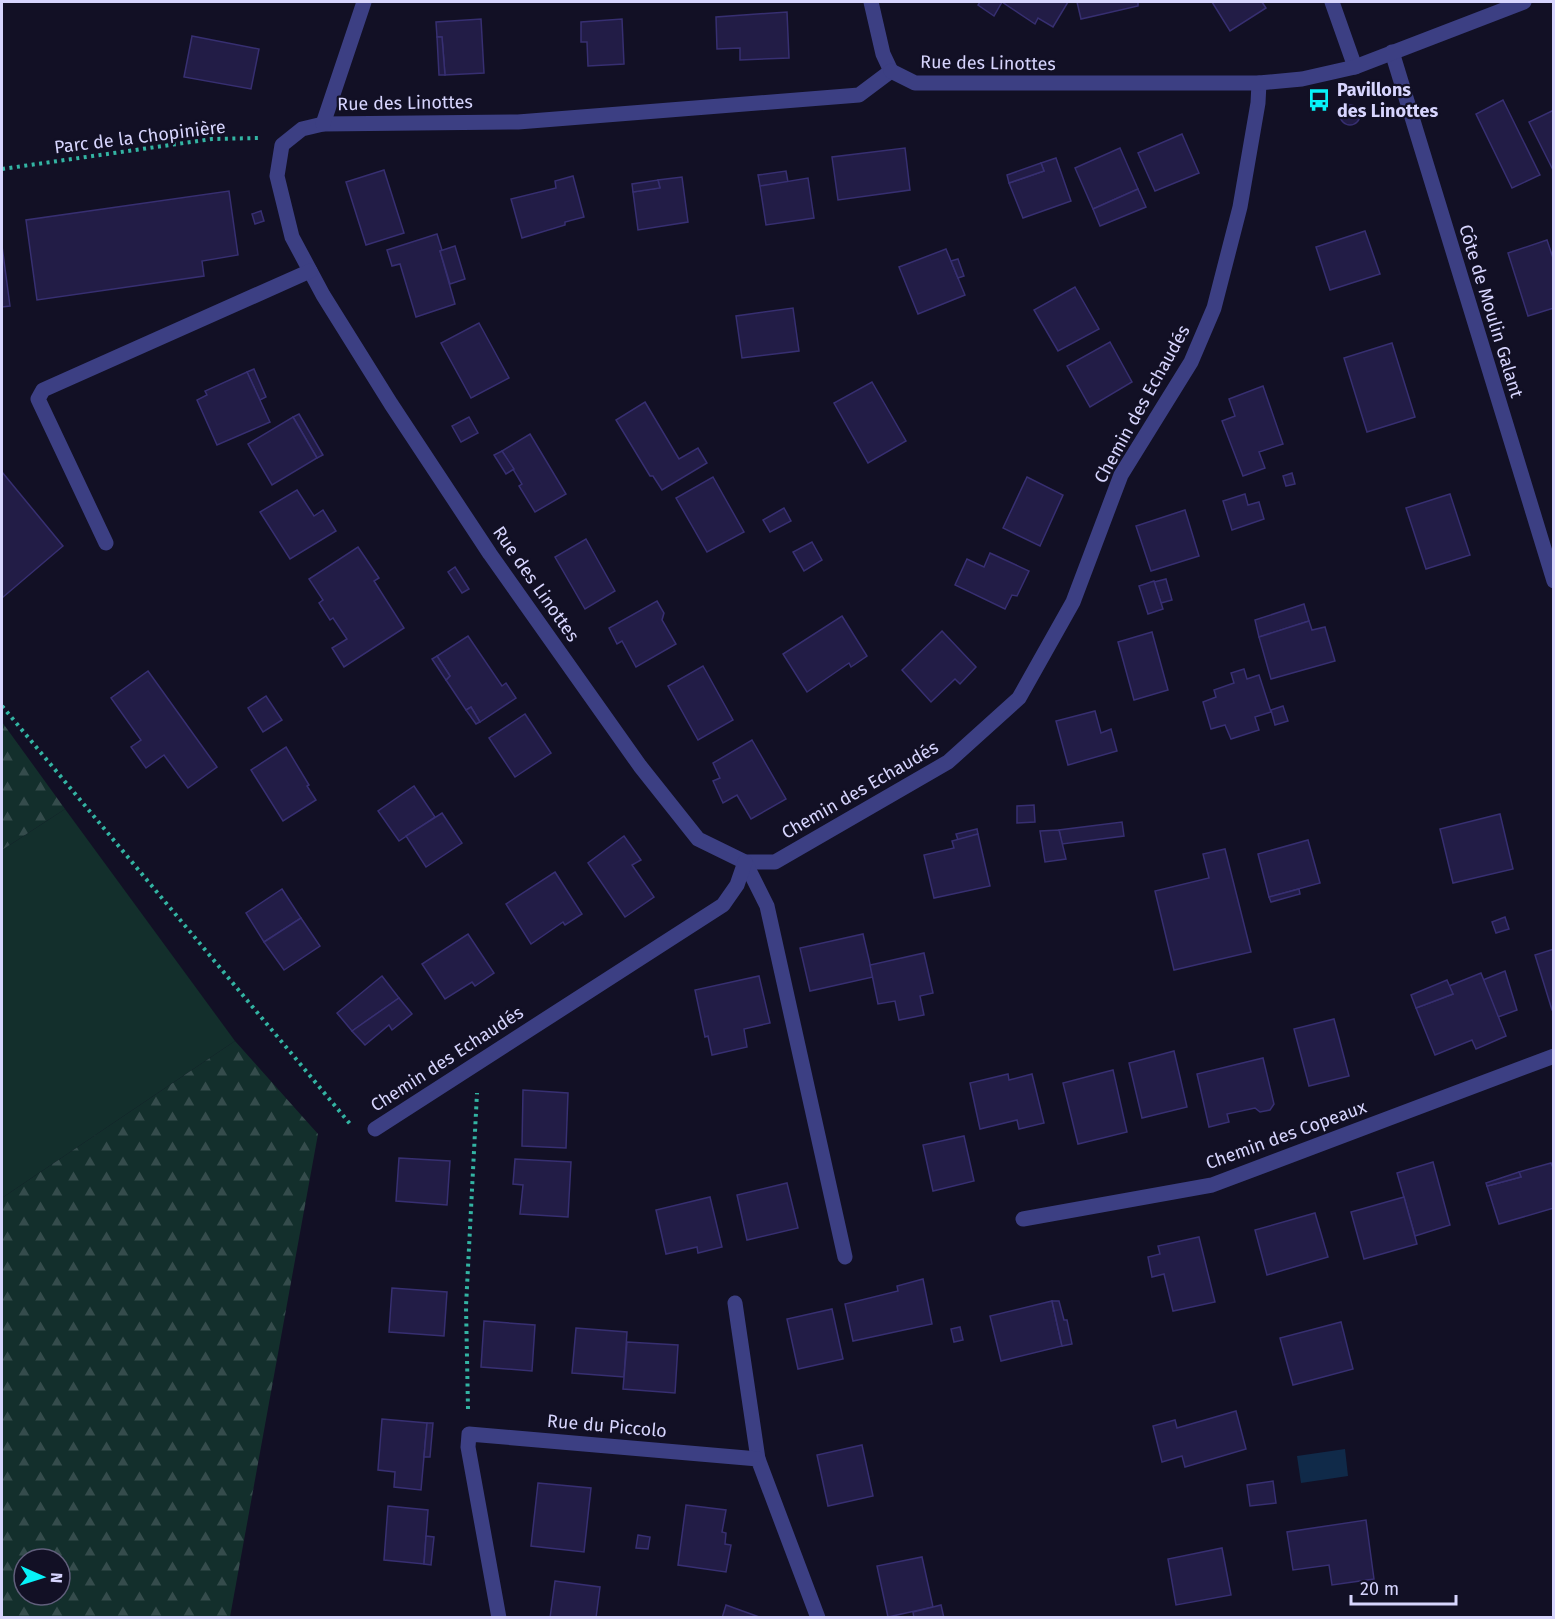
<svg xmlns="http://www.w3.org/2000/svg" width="1555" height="1619" font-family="'Fira Sans',sans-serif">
  <defs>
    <pattern id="forest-firs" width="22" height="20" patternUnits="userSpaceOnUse" patternTransform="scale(1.5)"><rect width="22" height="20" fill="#132f2c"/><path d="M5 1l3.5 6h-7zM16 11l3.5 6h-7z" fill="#354c4c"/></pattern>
  </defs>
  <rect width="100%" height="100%" fill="#121025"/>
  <path fill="#132f2c" d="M65,809l170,232 -233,157v-348z"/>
  <g fill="url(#forest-firs)" fill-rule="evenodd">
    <path d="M2,722l63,87 -63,41z"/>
    <path d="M235,1041l83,93 -88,483h-228v-419zM24,1559h36v36h-36z"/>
  </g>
  <path fill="#102a49" d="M1345,1449l3,27 -47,7 -4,-27z"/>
  <g fill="#221c46" stroke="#372f71" stroke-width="1.5">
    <path d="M980,2h22l-8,14 -16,-11z"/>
    <path d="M1002,2h66l-15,25 -15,-9 -3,6z"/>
    <path d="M1077,2h61v4l-57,13z"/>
    <path d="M1212,2h50l4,6 -36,23z"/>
    <path d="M787,12l2,46 -49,2v-12l-23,1 -1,-32z"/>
    <path d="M481,19l3,54 -39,2 -3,-38h-5l-1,-15z"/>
    <path d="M622,19l2,45 -36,2 -1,-24h-6v-20z"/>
    <path d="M192,36l67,13 -8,40 -67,-12z"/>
    <path d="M437,37h5l3,38h-6z"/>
    <path d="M1503,100l37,75 -28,13 -36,-74z"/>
    <circle cx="1350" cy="115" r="10"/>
    <path d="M1554,110v62l-25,-50z"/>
    <path d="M1182,134l17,39 -44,18 -17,-38z"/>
    <path d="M905,148l5,42 -72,10 -6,-43z"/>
    <path d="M1120,148l18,41 -45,20 -18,-41z"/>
    <path d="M1056,158l15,43 -48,17 -14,-35 35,-12 -3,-8z"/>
    <path d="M1041,163l3,8 -35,12 -2,-8z"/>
    <path d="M384,170l20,63 -38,12 -20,-63z"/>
    <path d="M786,171l2,11 -28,4 -2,-11z"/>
    <path d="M573,176l11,41 -19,5v3l-43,13 -11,-39 45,-11 -1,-7z"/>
    <path d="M682,177l6,45 -50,8 -5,-38 27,-4 -2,-8z"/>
    <path d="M808,178l6,40 -48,7 -6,-39z"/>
    <path d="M658,180l2,8 -27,4 -1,-8z"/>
    <path d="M1138,189l8,18 -46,19 -7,-17z"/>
    <path d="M229,191l9,64 -36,6 2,15 -167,24 -11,-80z"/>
    <path d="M261,211l3,10 -9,3 -3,-10z"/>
    <path d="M1365,231l15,43 -50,16 -14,-43z"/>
    <path d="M437,234l5,16 -2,1 15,53 -39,13 -16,-53 -8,2 -5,-16z"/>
    <path d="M1547,240l7,21v47l-26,8 -20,-63z"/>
    <path d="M2,246l8,60 -8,1z"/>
    <path d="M455,246l10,33 -15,5 -10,-33z"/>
    <path d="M946,249l19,46 -47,19 -19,-47z"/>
    <path d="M958,259l6,17 -6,2 -7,-17z"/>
    <path d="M1075,287l24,42 -41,22 -24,-41z"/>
    <path d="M793,308l6,43 -57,7 -6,-42z"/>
    <path d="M479,323l30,55 -38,20 -30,-55z"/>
    <path d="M1110,342l22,40 -42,25 -23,-41z"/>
    <path d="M1392,343l23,74 -48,15 -23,-74z"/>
    <path d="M254,369l12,28 -6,3 -13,-28z"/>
    <path d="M247,372l23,50 -53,23 -20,-45 10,-5 -2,-4z"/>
    <path d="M872,382l34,59 -38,22 -34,-60z"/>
    <path d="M1263,386l20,58 -24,8 6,16 -22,8 -21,-55 13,-5 -6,-17z"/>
    <path d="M645,402l34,57 19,-11 9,15 -45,27 -9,-14h-3l-34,-56z"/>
    <path d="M299,414l24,41 -6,3 -24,-41z"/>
    <path d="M293,417l24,41 -45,27 -24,-41z"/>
    <path d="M469,417l9,16 -17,9 -9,-16z"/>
    <path d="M530,434l36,60 -31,18 -16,-26 3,-2 -20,-33z"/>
    <path d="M502,451l12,18 -8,5 -12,-19z"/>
    <path d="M2,472l61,74 -61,52z"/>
    <path d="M1292,473l3,11 -9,2 -3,-10z"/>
    <path d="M713,477l31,55 -37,20 -31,-54z"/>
    <path d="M1027,477l36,18 -23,51 -37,-18z"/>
    <path d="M297,490l17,26 9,-6 13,21 -46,28 -30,-47z"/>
    <path d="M1245,494l3,11 11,-3 5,17 -32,11 -9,-29z"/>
    <path d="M1450,494l20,61 -44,14 -20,-61z"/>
    <path d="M784,508l7,13 -21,11 -7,-12z"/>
    <path d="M1185,510l14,46 -48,15 -15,-45z"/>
    <path d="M586,539l29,52 -30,18 -30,-52z"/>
    <path d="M812,542l10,18 -18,11 -11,-19z"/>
    <path d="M358,547l21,31 -5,3 30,47 -60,39 -12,-19 15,-9 -14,-21 -3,2 -11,-17 4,-3 -14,-21z"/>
    <path d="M990,553l39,18 -12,25 -5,-1 -7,14 -50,-24 12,-26 17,8z"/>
    <path d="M455,567l14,22 -7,4 -14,-21z"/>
    <path d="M1166,579l6,21 -11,3 -7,-21z"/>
    <path d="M1154,581l9,28 -15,5 -9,-28z"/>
    <path d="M657,601l7,12 -2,7 14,24 -40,23 -14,-26 -5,3 -8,-16z"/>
    <path d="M1304,604l5,17 -50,16 -4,-17z"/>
    <path d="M842,616l25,40 -16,11 -2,-4 -42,29 -24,-38z"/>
    <path d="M1309,621l3,9 13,-3 10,34 -64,18 -12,-42z"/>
    <path d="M942,631l34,36 -16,17 -5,-5 -24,23 -29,-32z"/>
    <path d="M1152,632l16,58 -34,10 -16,-58z"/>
    <path d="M468,636l34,50 4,-3 10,15 -36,24 -9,-15 -5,3 -20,-30 4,-4 -13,-20z"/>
    <path d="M437,656l13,20 -4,4 -14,-21z"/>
    <path d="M703,666l30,54 -35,20 -30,-54z"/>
    <path d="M1244,669l3,10 12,-4 12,37 -16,5 4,13 -28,9 -6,-14 -14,4 -8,-27 13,-5 -2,-7 20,-7 -3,-10z"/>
    <path d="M148,671l69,96 -29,21 -24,-33 -18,13 -15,-21 10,-7 -30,-42z"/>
    <path d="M266,696l16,24 -19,12 -15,-24z"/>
    <path d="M1283,706l5,15 -13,4 -4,-15z"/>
    <path d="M471,707l9,15 -4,2 -10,-14z"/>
    <path d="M1095,711l6,22 10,-4 6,22 -49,14 -12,-44z"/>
    <path d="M525,714l26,39 -36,24 -26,-39z"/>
    <path d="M752,740l34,59 -35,20 -14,-24 -14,8 -10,-22 7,-3 -7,-15z"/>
    <path d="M286,747l23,38 -2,1 9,14 -33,21 -32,-51z"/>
    <path d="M414,786l21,31 -36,24 -21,-30z"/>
    <path d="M1034,805l1,17 -18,1v-17z"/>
    <path d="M442,813l20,30 -36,24 -20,-31z"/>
    <path d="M1500,814l13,55 -60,14 -13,-54z"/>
    <path d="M1122,822l2,14 -62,8 -3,-14z"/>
    <path d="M977,829l1,5 -20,6 -2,-6z"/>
    <path d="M1059,830l7,29 -21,3 -5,-31z"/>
    <path d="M978,834l12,52 -56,12 -10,-43 30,-7 -2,-7z"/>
    <path d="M624,836l17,24 -9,5 22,32 -29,20 -37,-54z"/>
    <path d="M1308,840l12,43 -51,14 -11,-43z"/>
    <path d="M1225,849l26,103 -77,18 -19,-79 54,-13 -6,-24z"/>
    <path d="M555,872l27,42 -17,11 -2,-3 -32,22 -25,-40z"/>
    <path d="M282,889l19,29 -37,24 -18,-29z"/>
    <path d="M1299,889l1,5 -29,8 -2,-5z"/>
    <path d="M1505,917l4,12 -13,4 -4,-11z"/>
    <path d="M301,918l19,28 -36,24 -20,-28z"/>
    <path d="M468,934l26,39 -19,13 -3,-4 -27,17 -23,-35z"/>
    <path d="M863,934l10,43 -63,14 -10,-43z"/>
    <path d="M1554,949v61h-2l-17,-55z"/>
    <path d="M924,953l9,40 -13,3 4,19 -25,5 -4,-19 -17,3 -8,-39z"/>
    <path d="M1505,971l12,39 -19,7 -15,-37z"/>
    <path d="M1481,973l25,63 -30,13 -4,-9 -37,15 -19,-47 37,-14 -4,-8z"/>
    <path d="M382,976l17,22 -47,33 -15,-18z"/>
    <path d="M759,976l11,47 -26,6 3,18 -35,8 -4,-19 -3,1 -10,-47z"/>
    <path d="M1447,980l6,14 -37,14 -5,-13z"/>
    <path d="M399,998l13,16 -20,16 -3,-5 -24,20 -13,-14z"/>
    <path d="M1334,1019l15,57 -40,10 -15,-57z"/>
    <path d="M1174,1051l13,56 -45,11 -13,-55z"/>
    <path d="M1263,1058l11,46 -4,6 -10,2 -5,-4 -28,6 2,8 -20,5 -12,-53z"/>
    <path d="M1113,1070l14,62 -49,12 -15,-61z"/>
    <path d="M1008,1074l1,6 23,-6 12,49 -25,6 -2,-9 -37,9 -10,-46z"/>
    <path d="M523,1090l45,3 -2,55 -44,-2z"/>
    <path d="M964,1136l10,45 -41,10 -10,-46z"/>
    <path d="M399,1158l51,3 -3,44 -51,-4z"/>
    <path d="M515,1159l56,3 -3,55 -48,-3 3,-29 -10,-1z"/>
    <path d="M1433,1162l17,63 -35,11 -18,-63z"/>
    <path d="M1551,1163l3,7v38l-55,16 -12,-38 34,-9 -2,-5z"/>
    <path d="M1519,1172l2,5 -34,9 -1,-3z"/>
    <path d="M787,1183l11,45 -51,12 -10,-45z"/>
    <path d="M710,1197l12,50 -24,6 -1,-6 -31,7 -10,-44z"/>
    <path d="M1404,1197l13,47 -53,15 -13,-47z"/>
    <path d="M1315,1213l13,44 -61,18 -12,-45z"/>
    <path d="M1199,1237l16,65 -42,9 -9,-37 -12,3 -4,-20 12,-3 -2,-8z"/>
    <path d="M923,1279l9,45 -79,17 -8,-37 53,-13 -1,-5z"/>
    <path d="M392,1288l55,4 -3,44 -55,-4z"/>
    <path d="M1052,1301l10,45 -61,15 -11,-45z"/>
    <path d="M1052,1301h7l5,19h3l5,24 -10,2z"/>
    <path d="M832,1309l11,50 -45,10 -11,-50z"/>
    <path d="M484,1321l51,4 -3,46 -51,-4z"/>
    <path d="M1341,1322l12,47 -60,16 -13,-47z"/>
    <path d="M960,1327l3,13 -9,2 -3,-13z"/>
    <path d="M576,1328l51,4 -3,45 -52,-4z"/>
    <path d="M627,1342l51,3 -3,48 -52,-4z"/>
    <path d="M1236,1411l10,38 -61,18 -3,-11 -20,6 -9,-36 22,-6 2,8z"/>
    <path d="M382,1419l45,4 -6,67 -27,-3 1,-15 -17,-2z"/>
    <path d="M427,1423h6l-3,34h-6z"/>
    <path d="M862,1445l11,51 -45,10 -11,-51z"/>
    <path d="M1273,1481l3,22 -26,3 -3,-21z"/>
    <path d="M538,1483l53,5 -7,64 -53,-6z"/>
    <path d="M686,1505l40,5 -4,22 4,1 -1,11 6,1 -5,27 -48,-7z"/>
    <path d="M388,1506l40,4 -4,54 -40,-4z"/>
    <path d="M1366,1520l8,59 -42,6 -3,-20 -36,5 -6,-38z"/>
    <path d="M638,1535l12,2 -2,12 -12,-1z"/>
    <path d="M426,1536l8,1 -3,28 -7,-1z"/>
    <path d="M1222,1548l9,47 -55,10 -8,-46z"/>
    <path d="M922,1557l11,50 -45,10 -11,-51z"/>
    <path d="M555,1581l45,6 -4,31h-46z"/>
    <path d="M726,1605l36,13h-40z"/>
    <path d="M941,1605l3,13h-30l-1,-6z"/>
  </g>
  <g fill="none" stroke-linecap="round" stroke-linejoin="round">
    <g stroke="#33b4a3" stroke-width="4" stroke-dasharray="3 4.5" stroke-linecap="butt">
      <path d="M2,169l210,-30 46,-1"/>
      <path d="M2,706l349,419"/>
      <path d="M468,1409l-2,-103 11,-213"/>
    </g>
    <g stroke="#3c3f83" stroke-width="15">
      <path d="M871,2l12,52 8,17"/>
      <path d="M1332,2l23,65"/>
      <path d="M1392,52l162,529"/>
      <path d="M891,71l-32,24 -341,27 -195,2 -21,5 -20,16 -5,31 15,61 31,58 68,109 99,150 150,212 58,73 47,23h30l173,-100 71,-64 54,-96 48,-127 70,-113 23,-54 26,-101 18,-104 1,-20"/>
      <path d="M891,71l24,12h344l43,-4 53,-12 169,-65"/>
      <path d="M323,124l41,-122"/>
      <path d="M106,543l-68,-144 5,-9 267,-119"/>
      <path d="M745,862l22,44 78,351"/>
      <path d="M375,1129l348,-224 14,-20 8,-23"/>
      <path d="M1023,1219l189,-34 342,-129"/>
      <path d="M735,1303l23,156"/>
      <path d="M499,1618l-31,-171 1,-13 289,25 60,159"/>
    </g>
  </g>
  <defs>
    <g id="bus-bare" transform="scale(1.8)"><path d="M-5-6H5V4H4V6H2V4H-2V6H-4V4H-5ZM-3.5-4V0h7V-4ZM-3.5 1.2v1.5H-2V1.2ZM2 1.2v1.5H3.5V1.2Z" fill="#07f2f8" stroke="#121025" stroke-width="2.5" paint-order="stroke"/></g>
  </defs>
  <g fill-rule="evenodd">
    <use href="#bus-bare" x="1319" y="100"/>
  </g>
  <g text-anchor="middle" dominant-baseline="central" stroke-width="4.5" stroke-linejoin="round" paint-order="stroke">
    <g font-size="18" fill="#d7d5fe" stroke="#121025">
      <text transform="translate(988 63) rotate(1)">Rue des Linottes</text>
      <text transform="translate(405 103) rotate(-1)">Rue des Linottes</text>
      <text transform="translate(140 137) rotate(-7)">Parc de la Chopinière</text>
      <text transform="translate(1491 311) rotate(73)">Côte de Moulin Galant</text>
      <text transform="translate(1142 404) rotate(-61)">Chemin des Echaudés</text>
      <text transform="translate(536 584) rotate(55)">Rue des Linottes</text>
      <text transform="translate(860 790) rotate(-30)">Chemin des Echaudés</text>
      <text transform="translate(447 1059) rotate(-33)">Chemin des Echaudés</text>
      <text transform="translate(1286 1135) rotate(-20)">Chemin des Copeaux</text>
      <text transform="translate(607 1426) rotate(5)">Rue du Piccolo</text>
    </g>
    <g font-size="18" font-weight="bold" fill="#d7d5fe" stroke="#121025" text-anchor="start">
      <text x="1337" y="90">Pavillons<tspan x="1337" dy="21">des Linottes</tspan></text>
    </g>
  </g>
  <rect width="1555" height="1619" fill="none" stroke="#d7d5fe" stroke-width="6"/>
  <g transform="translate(42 1577) rotate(93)"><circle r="28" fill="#121025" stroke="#615f7c" stroke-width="1.5"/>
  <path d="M0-4.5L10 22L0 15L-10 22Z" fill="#07f2f8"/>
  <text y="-9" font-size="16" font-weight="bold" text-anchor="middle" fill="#d7d5fe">N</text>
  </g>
  <path d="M1351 1595v9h105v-9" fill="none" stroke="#d7d5fe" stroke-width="3"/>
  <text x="1360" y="1595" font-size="18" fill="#d7d5fe" stroke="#121025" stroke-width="4.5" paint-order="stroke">20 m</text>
</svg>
